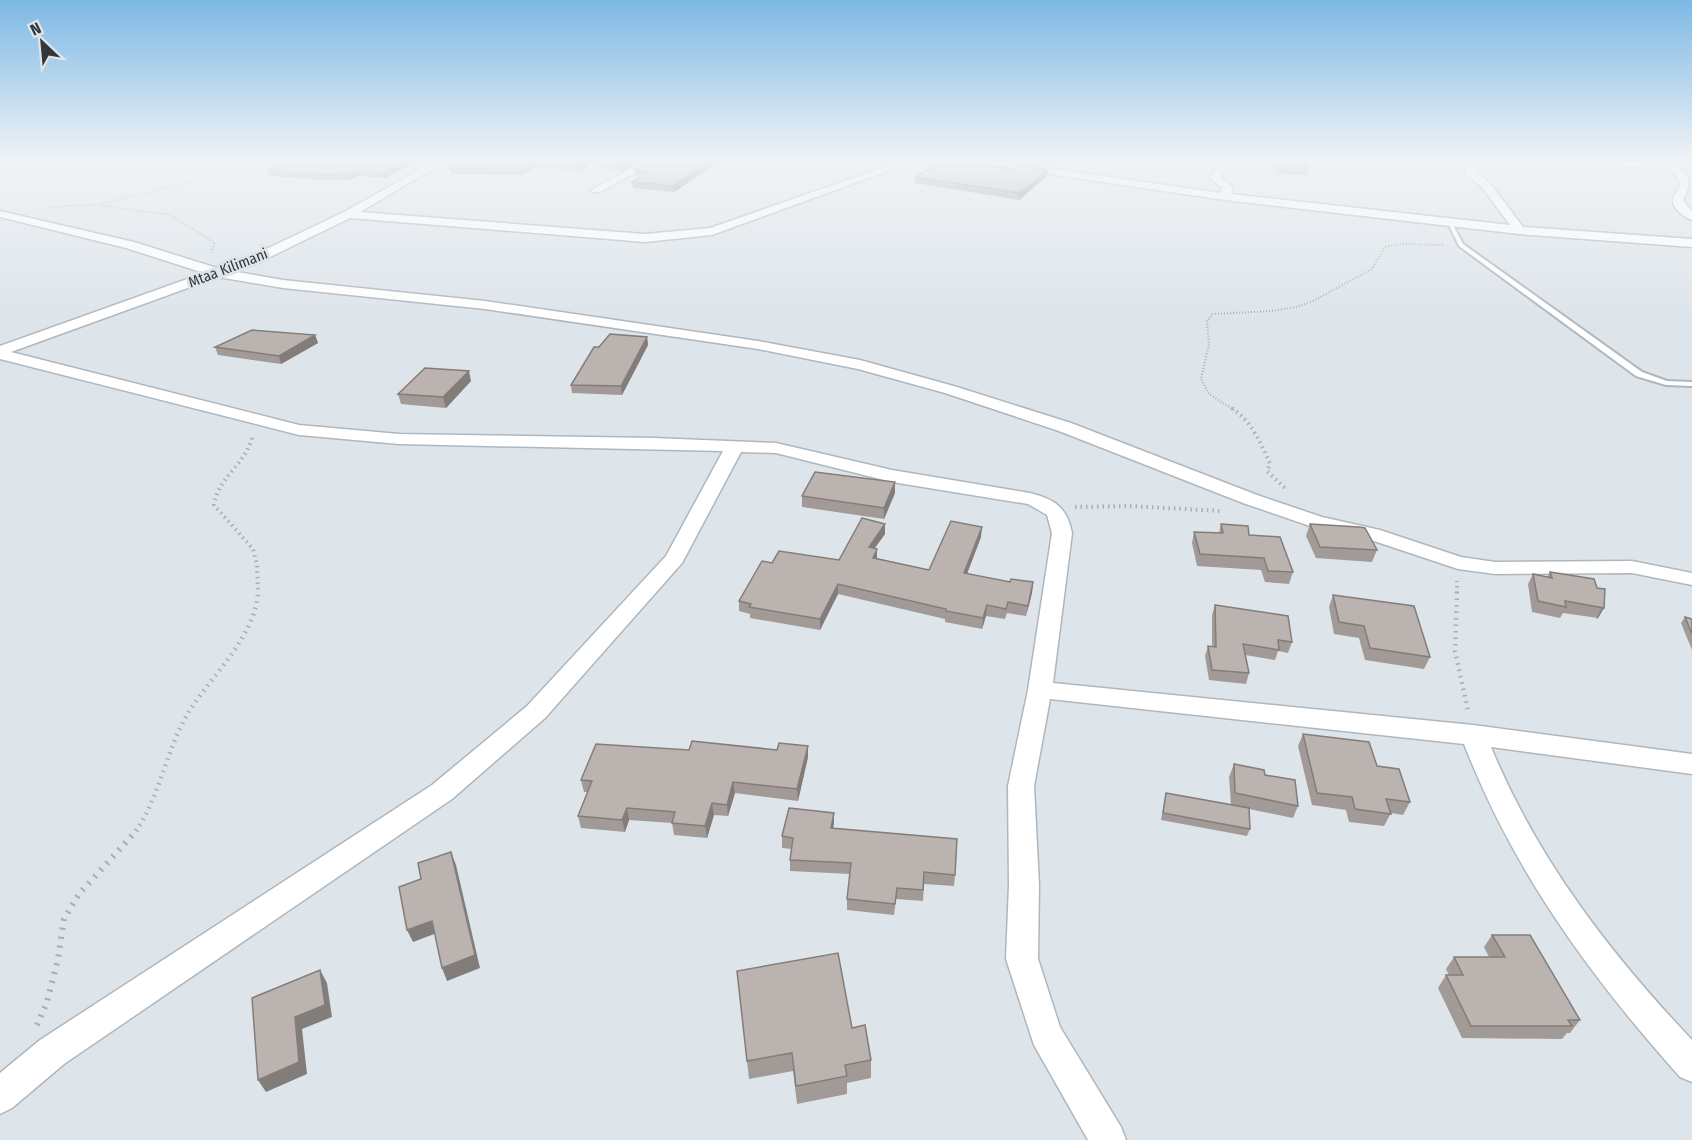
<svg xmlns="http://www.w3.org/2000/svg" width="1692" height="1140" font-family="'Fira Sans Condensed',sans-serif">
  <rect width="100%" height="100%" fill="#dee5ea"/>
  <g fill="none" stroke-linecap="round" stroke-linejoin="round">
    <g stroke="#b0b7bc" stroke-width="4">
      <path id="service" d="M1447,221h4l12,23 179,128 25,9 25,1v4l-26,-1 -30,-9 -177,-130z"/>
    </g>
    <g stroke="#b0b7bc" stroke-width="3">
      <g id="minor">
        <path d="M437,160h11l-88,52 285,22 65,-6 195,-68h13l-206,75 -67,7 -295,-24 -84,41 -34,12 51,9 202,21 273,40 102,19 97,27 114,36 186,72 65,22 58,13 81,27 34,5 137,-1 60,12v12l-60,-12 -137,1 -37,-5 -90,-30 -58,-13 -67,-23 -184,-72 -114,-38 -87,-24 -100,-20 -273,-40 -202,-21 -65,-11 -207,75 288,73 100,9 255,4 122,5 116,27 138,23c24,6 37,14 42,40l-19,150 420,42 219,29v20l-201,-27c46,112 119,206 201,293v42l-12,-5c-91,-102 -166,-205 -216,-333l-414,-45 -16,87 5,99 -1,74 22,68 61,100 5,13h-38l-54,-95 -28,-86 3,-74 -1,-99 20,-96 24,-157 -5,-18 -19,-11 -136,-22 -116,-29 -35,-1 -59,111 -137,155 -93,81 -388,265 -52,44 -12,6v-41l40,-33 392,-255 95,-79 139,-150 57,-105 -324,-7 -100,-9 -299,-76v-13l204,-73 -78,-25 -126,-31v-6l134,31 83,26 41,-15 86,-41z"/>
        <path d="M647,160h12l-59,32h-8l-1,-2z"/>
        <path d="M968,160h23l230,33 1,-5 -12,-10 8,-13 -2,-5h10l2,5 -7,12 12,10 -2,7 279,31 -28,-38 -15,-12 -6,-15h10l5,12 14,11 33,44 169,12v8l-173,-13 -294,-34 -252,-37z"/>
        <path d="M1547,160l145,3v6l-12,-1c12,12 10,18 3,32l9,11v9c-7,-2 -21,-13 -19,-21 1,-5 6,-10 7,-14 0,-7 -7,-13 -12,-17l-116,-5z"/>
      </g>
    </g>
    <g stroke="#a9aeb2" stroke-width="2" stroke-dasharray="1 2" stroke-linecap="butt">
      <path d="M1379,173l73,-1"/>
      <path d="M100,204l93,-22 72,-22"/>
      <path d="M50,207l46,-2 74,10 45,28 -4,11"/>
      <path d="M1234,410l-25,-16 -8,-15 8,-35 -2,-23 6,-7 59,-3 24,-4 17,-6 59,-32 13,-22 16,-3 42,1"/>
    </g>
    <g stroke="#a9aeb2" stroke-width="4" stroke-dasharray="1.5 4" stroke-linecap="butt">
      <path d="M1232,408c20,14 29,35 38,56l-3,7 19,18"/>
      <path d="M252,438c-7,27 -34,39 -38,67l39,44 4,16 1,28"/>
      <path d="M1075,507l54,-1 92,5"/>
      <path d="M1457,593v-12"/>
    </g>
    <g stroke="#a9aeb2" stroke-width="4.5" stroke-dasharray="1.5 5" stroke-linecap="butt">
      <path d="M1457,592l-2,59 13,60"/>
      <path d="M136,831c25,-36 30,-83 54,-121 23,-36 66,-75 68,-118"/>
    </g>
    <path stroke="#a9aeb2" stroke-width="6" stroke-dasharray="2 7" stroke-linecap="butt" d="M37,1025l10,-23 11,-43 6,-40 15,-25 58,-64"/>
    <use href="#service" fill="#fff" fill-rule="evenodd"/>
    <use href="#minor" fill="#fff" fill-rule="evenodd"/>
  </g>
  <g fill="#a19a96">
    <path d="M419,160l-34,18 -28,-2 -8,4h-22l-59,-4 -1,-5z"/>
    <path d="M458,160h185l-22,12 -29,-8 -11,7 -46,-4 -13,8 -71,-1 -2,-6z"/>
    <path d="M652,160h70l-48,32 -41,-4 -1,-6 8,-5 -5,-2 -1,-6z"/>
    <path d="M1271,160h32l5,8 -2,7 -28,-1z"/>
    <path d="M967,165l80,11 -28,24 -104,-17v-6z"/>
    <path d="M315,335l3,8 -37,21 -63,-9 -3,-8z"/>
    <path d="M647,337l1,8 -26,50 -50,-2 -1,-8 28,-38z"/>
    <path d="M471,381l-25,27 -45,-4 -3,-10z"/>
    <path d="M895,493l-11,26 -82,-12v-11z"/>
    <path d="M885,524v10l-10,14 2,1v9l52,12 52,-33 -14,37 43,8h23l-1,11 -6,23 -19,-3 -2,6 -19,-3 -4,13 -37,-7v-3l-107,-25 -18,36 -70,-12v-4l-11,-3v-10l33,-38 67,-3z"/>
    <path d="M1221,524l28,11 44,37 -4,12 -24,-2 -4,-12 -64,-4 -5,-23 2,-11 25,1z"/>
    <path d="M1310,524l67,26 -5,12 -56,-4 -10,-22z"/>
    <path d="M1550,572l54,36 -6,10 -35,-5 -3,5 -28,-6 -4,-28 5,-10 14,3z"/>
    <path d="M1333,595l97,62 -6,12 -59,-9 -6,-22 -25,-4 -5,-27z"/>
    <path d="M1215,605l77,37 -4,11 -10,-2 -3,9 -30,-5 4,18 -3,11 -37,-4 -4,-24 3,-10h4v-31z"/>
    <path d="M1685,617l7,2v31l-11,-27z"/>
    <path d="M1303,734l107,68 -7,13 -12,-2 -7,13 -35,-4 -3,-12 -34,-5 -14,-59z"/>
    <path d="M808,746v11l-10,44 -63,-8 -7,23 -14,-1 -7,23 -33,-3 -2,-12 -43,-3 -4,12 -44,-4 -3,-12 10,-24h-4l-3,-12z"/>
    <path d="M1234,764l64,42 -5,12 -44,-9 1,20 -3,7 -86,-16 5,-27 65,12 -2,-28z"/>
    <path d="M834,813l-1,15 122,47 -1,11 -30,-2 -1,17 -27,-2 -2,16 -47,-5v-11l3,-25 -60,-3v-11l2,-11 -10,-1v-12z"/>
    <path d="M1492,935l88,85 -10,13h-3l-5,6 -100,-1 -24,-50 8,-13h3l-3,-6 8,-12h35l-5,-10z"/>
    <path d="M737,971l115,57 19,32v18l-24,5v11l-50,10 -4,-33 -44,8z"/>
  </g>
  <g fill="#837d7a">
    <path d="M408,160h11l-34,18 -2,-5z"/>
    <path d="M588,160h3l1,4 -11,7 -1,-6z"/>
    <path d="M631,160h12l-22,12 -1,-7z"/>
    <path d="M712,160h10l-48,32 -1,-6z"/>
    <path d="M534,161l1,6 -13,8 -1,-7z"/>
    <path d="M1048,170l-1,6 -28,24v-7z"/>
    <path d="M355,171l2,5 -8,4 -1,-6z"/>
    <path d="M315,335l3,8 -37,21 -2,-8z"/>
    <path d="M647,337l1,8 -26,50 -1,-9z"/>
    <path d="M469,371l2,10 -25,27 -3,-11z"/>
    <path d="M895,482v11l-11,26v-11z"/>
    <path d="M885,524v10l-17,23 1,-10z"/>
    <path d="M982,527l-1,10 -18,47 1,-11z"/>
    <path d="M877,549v10l-4,-1z"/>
    <path d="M1033,582l-1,11 -6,23 2,-10z"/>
    <path d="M838,584v10l-18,36v-11z"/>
    <path d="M987,605l-1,11 -4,13 1,-11z"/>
    <path d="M1602,608h2l-6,10 -2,1z"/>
    <path d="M808,746v11l-10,44 -1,-12z"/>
    <path d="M733,782l2,11 -7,23 -1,-11z"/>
    <path d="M712,803l2,12 -7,23 -2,-12z"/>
    <path d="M627,808l2,12 -4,12 -3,-12z"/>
    <path d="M834,813v11l-3,15v-11z"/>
    <path d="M451,852l5,13 24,103 -33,13 -5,-13z"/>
    <path d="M432,921l5,12 -24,9 -6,-12z"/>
    <path d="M320,970l7,13 5,34 -30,12 5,45 -41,18 -8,-12z"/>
  </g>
  <g fill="#bbb3af" stroke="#837d7a" stroke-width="1.5">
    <path d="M296,160h112l-25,13 -28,-2 -7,3 -23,1 -58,-4z"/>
    <path d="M458,160h130l-8,5 -46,-4 -13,7h-72z"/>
    <path d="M599,160h32l-11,5z"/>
    <path d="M652,160h60l-39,26 -41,-4 15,-10 -13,-3z"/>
    <path d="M946,160l21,5 5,-3 40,7 5,-4 31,5 -29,23 -104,-16z"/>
    <path d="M1276,160h27l5,8 -28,-1z"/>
    <path d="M252,330l63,5 -36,21 -64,-9z"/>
    <path d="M610,334l37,3 -26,49 -50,-1 23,-38h5z"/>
    <path d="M425,368l44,3 -26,26 -45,-3z"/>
    <path d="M815,472l80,10 -11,26 -82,-12z"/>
    <path d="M862,518l23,6 -16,23 8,2 -4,9 56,12 22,-49 31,6 -18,46 46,9 1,-3 22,3 -5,24 -20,-4 -2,7 -19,-4 -4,13 -37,-7v-2l-108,-25 -18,35 -71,-12 2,-3 -12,-3 23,-40 10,2 7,-12 60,9z"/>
    <path d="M1221,524l27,2 1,9 31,2 13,35 -25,-1 -4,-13 -64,-4 -6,-22 29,1z"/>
    <path d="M1310,524l49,3 6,1 12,22 -57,-3z"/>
    <path d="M1550,572l44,7 3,9 8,1 -1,19 -39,-7 1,6 -28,-6 -5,-27 19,4z"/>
    <path d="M1333,595l81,11 16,51 -60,-9 -6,-22 -25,-4z"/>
    <path d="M1215,605l73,11 4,26 -14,-2 1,10 -36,-6 6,29 -37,-3 -4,-24 8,1z"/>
    <path d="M1685,617l7,2v15z"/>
    <path d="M1303,734l66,8 8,24 22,3 11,33 -24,-3 5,15 -36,-5 -3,-12 -35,-4z"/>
    <path d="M692,741l85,9 2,-7 29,3 -11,43 -64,-7 -6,23 -15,-2 -7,23 -33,-3 3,-11 -48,-4 -5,12 -44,-4 14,-35 -11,-1 15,-36 93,6z"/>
    <path d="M1234,764l30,6 1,5 30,5 3,26 -63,-13z"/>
    <path d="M1166,793l83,15 1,21 -87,-16z"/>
    <path d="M789,808l45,5 -3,15 126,11 -2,36 -31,-3 -1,18 -26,-2 -2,16 -48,-5 4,-36 -61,-3 3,-22 -11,-2z"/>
    <path d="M451,852l24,103 -33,13 -10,-47 -25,9 -8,-43 22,-8 -3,-16z"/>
    <path d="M1492,935h38l50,85h-12l4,6h-101l-25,-51h17l-9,-18h51z"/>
    <path d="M838,953l14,75 13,-3 6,35 -26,5 2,11 -51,10 -4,-33 -45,8 -10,-90z"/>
    <path d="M320,970l5,35 -30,12 4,45 -41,18 -6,-82z"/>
  </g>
  <linearGradient id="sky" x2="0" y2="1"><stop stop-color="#7db8e5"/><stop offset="0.5" stop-color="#f0f3f6"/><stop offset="1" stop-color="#f0f3f6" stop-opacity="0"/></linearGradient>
  <rect width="1692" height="319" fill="url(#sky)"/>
  <g text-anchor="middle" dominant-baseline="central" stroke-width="6" stroke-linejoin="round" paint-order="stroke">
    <g font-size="15" fill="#343738" stroke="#dee5ea">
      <text transform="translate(228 268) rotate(-21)">Mtaa Kilimani</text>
    </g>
  </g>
  <g transform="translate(42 42) rotate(334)" stroke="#dee5ea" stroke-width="4.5" paint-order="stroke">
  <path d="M0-4.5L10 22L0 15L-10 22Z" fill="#343738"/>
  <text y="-9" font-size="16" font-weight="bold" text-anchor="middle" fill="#343738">N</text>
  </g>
</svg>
